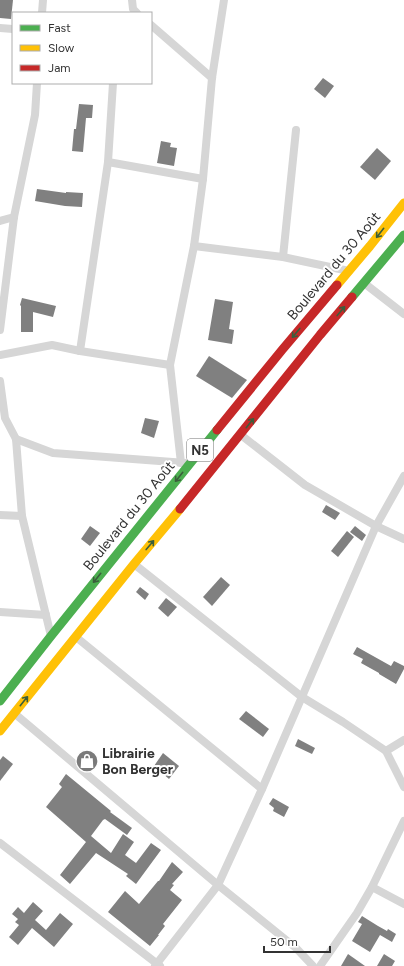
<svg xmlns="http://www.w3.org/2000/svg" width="404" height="966" font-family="Figtree,sans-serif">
  <rect width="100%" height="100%" fill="#fff"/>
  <g fill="#808080">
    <path d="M0,0h13l-2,19 -11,-1z"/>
    <path d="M323,78l11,8 -9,12 -11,-9z"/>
    <path d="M79,104l14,1 -1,13h-6l-3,34 -11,-1 2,-22h2z"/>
    <path d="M161,141l10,2 -1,4 7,1 -3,18 -17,-3z"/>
    <path d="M377,148l14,13 -16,19 -15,-13z"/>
    <path d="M37,189l29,4v-1l17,1 -1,14 -17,-1 -30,-5z"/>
    <path d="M22,298l34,8 -3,11 -20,-5v20h-12v-26l-1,-1z"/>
    <path d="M215,299l18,3 -4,27 5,1 -2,14 -24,-4z"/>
    <path d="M209,356l38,24 -15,18 -36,-22z"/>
    <path d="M145,418l14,3 -5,17 -13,-5z"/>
    <path d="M326,505l14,8 -5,7 -13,-8z"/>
    <path d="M90,526l10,7 -10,13 -9,-7z"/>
    <path d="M355,526l11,9 -4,6 -12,-9z"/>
    <path d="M347,531l7,6 -16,20 -7,-6z"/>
    <path d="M221,577l9,8 -18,21 -9,-9z"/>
    <path d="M140,587l9,7 -4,6 -9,-8z"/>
    <path d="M166,598l11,9 -9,10 -10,-9z"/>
    <path d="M357,647l34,19 3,-5 10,5v3l-8,15 -17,-10v-1l-18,-10 2,-4 -10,-5z"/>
    <path d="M246,711l23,18 -6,8 -24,-18z"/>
    <path d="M298,739l17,9 -3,6 -17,-8z"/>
    <path d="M163,753l16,13 -10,13 -15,-13z"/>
    <path d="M3,756l10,8 -13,17v-21z"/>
    <path d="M66,774l45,37 -1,1 22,16 -5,7 -22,-16 -2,1 -12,16 20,17 12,-19 11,8 -9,13 11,8 15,-20 10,7 -25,34 -10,-8 2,-2 -32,-21 -26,31 -10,-9 26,-33 -40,-35 16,-20 -3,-3z"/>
    <path d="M273,798l16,9 -5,10 -11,-6 1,-3 -5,-4z"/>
    <path d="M172,862l11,10 -11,12 2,1 -4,5 12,10 -19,24 2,2 -7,9h1l-9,11 -42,-34 17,-21 14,13 19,-23h1z"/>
    <path d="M33,902l10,9 -8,9 11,10 14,-17 13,11 -19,23 -22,-19 -14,17 -9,-8 10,-12 -4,-3 3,-3 -6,-5 6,-7 6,6z"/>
    <path d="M362,916l16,10 9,5 1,-2 8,5 -4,8 -12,-7 -10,17 -18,-11 10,-17 -4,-2z"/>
    <path d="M348,954l17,12h-24z"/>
    <path d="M384,954l11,7 -3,5h-15z"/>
  </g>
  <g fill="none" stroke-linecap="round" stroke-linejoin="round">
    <g stroke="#d6d6d6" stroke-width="8">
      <path d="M132,0l1,9 4,4"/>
      <path d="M42,13l1,-13"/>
      <path d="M151,25l61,53"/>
      <path d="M0,28l13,1"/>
      <path d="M108,162l95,17"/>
      <path d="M0,221l14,-4"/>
      <path d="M194,246l89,11 66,14"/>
      <path d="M283,257l13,-127"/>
      <path d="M364,283l40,31"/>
      <path d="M0,330l14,-113 21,-102 2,-32"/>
      <path d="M80,351l28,-189 5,-79"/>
      <path d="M0,355l52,-10 28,6 90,14"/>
      <path d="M0,381l5,37 11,21 6,77 29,120"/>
      <path d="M241,435l64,50 71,41 28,13"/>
      <path d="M16,439l37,14 133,10"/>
      <path d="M181,463l-11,-98 24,-119 9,-67 9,-101 12,-78"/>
      <path d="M0,515l22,1"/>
      <path d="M134,564l168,133 41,25 43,29 18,-11"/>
      <path d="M0,612l46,3"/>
      <path d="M76,637l186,152"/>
      <path d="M14,713l204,172 78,63 17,18"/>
      <path d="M386,751l18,36"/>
      <path d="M0,843l160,123"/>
      <path d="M372,887l32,-66"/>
      <path d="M155,966l63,-81 44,-96 114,-263 28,-50"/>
      <path d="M320,966l37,-53 15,-26 32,17"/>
    </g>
    <g stroke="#4caf50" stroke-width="9">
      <path d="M352,297l52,-62"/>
      <path d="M0,701l51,-65 166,-206"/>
    </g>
    <g stroke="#ffc107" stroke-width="9">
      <path d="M337,285l33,-39 34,-43"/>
      <path d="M0,731l134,-167 46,-55"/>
    </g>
    <g stroke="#c62828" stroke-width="9">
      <path d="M217,430l65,-80 55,-65"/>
      <path d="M180,509l140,-174 32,-38"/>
    </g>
  </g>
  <defs><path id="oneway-shaft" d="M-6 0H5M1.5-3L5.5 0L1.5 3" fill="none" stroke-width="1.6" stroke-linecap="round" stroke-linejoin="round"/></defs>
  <g stroke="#3b5e3c">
    <use href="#oneway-shaft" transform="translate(380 233) rotate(128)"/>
    <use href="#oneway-shaft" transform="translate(341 311) rotate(-50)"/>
    <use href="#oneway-shaft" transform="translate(296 333) rotate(130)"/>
    <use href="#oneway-shaft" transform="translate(250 423) rotate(-51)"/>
    <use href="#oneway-shaft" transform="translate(179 477) rotate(129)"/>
    <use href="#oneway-shaft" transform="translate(150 545) rotate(-50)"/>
    <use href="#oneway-shaft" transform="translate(97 578) rotate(129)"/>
    <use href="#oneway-shaft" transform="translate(24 701) rotate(-51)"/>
  </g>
  <defs>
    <g id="shop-disc" transform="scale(1.15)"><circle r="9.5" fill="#7a7a7a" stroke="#fff"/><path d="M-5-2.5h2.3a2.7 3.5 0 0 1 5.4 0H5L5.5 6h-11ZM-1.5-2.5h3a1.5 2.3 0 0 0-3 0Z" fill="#fff"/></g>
  </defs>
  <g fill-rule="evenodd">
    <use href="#shop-disc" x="87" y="761"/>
  </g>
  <g text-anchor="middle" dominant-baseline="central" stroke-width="4" stroke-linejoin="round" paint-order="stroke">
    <rect fill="#fff" stroke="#707070" stroke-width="1" x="187" y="439" width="26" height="22" rx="3"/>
    <g font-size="13" font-weight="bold" fill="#323232">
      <text x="200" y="450">N5</text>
    </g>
    <g font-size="14" fill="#323232" stroke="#fff">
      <text transform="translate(334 266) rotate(-50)">Boulevard du 30 Août</text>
      <text transform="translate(129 516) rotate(-51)">Boulevard du 30 Août</text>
    </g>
    <g font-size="14" font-weight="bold" fill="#323232" stroke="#fff" text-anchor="start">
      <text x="102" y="753">Librairie<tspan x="102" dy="16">Bon Berger</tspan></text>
    </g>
  </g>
  <rect x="12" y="12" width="140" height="72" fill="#ffffff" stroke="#adadad"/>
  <rect x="20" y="25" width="20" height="6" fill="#4caf50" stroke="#adadad"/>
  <text x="48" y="32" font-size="12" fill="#323232">Fast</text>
  <rect x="20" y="45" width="20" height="6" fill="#ffc107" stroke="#adadad"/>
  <text x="48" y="52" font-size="12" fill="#323232">Slow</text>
  <rect x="20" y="65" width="20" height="6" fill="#c62828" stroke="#adadad"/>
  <text x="48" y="72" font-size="12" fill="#323232">Jam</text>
  <path d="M264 946v6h66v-6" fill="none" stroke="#323232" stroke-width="2"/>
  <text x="270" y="946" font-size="12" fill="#323232" stroke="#ffffff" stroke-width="3" paint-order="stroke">50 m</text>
</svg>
